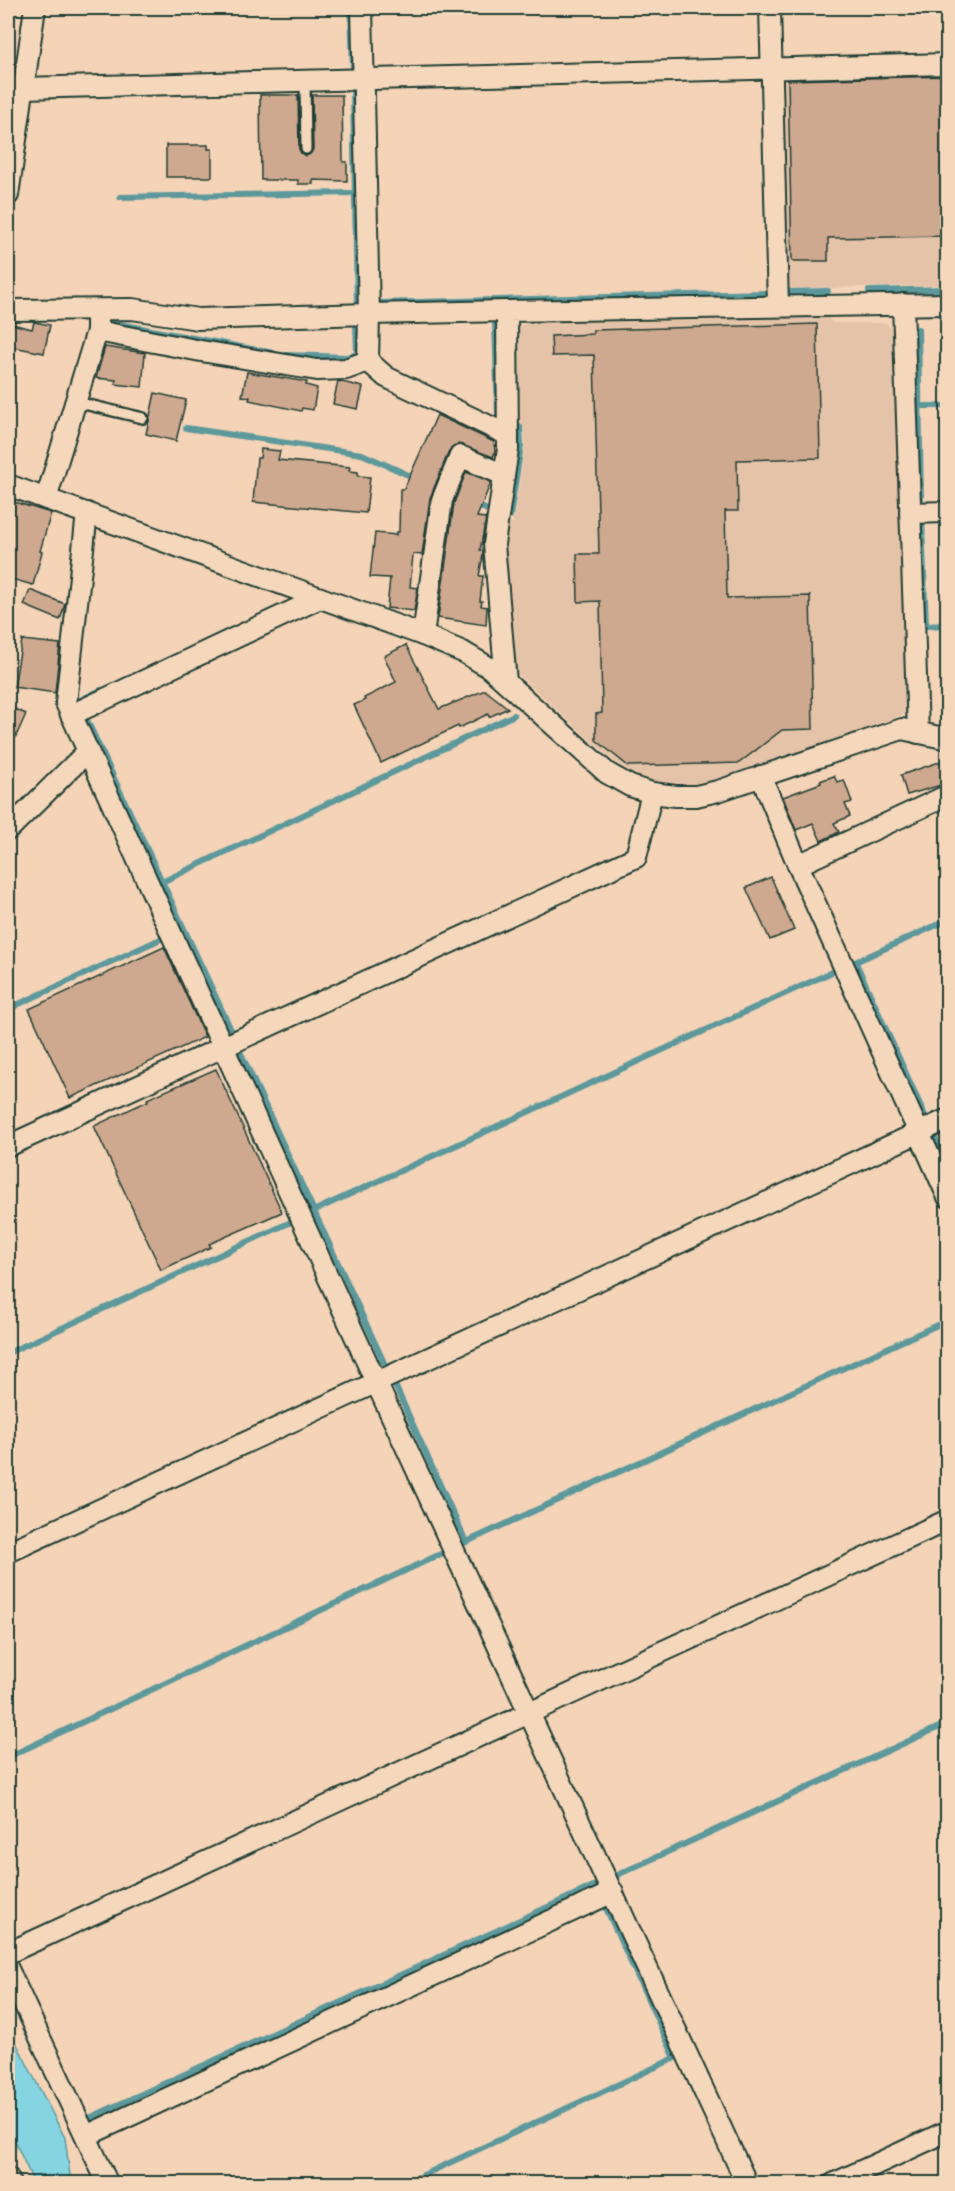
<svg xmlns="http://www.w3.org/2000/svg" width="955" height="2191" font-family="Sriracha,sans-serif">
  <rect width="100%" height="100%" fill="#f4d3b6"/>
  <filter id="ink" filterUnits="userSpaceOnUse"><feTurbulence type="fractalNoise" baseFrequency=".0167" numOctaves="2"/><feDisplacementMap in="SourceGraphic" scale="12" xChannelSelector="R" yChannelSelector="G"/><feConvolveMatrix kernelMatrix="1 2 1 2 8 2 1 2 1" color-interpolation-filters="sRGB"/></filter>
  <g filter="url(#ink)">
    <g fill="#e5c3a8">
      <path d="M947,69v216l-164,4 -5,-211 4,-5z"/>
      <path d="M823,313l10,10h53l11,11 12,374 -6,7 -190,66 -18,3 -36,-1 -11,-3 -27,-13 -11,-9 -90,-82 -5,-10 -12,-124 2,-20 8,1 12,-76 -1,-18 -5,-8 -2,-90 9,-10z"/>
    </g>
    <path fill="#85d4e1" stroke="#5c989c" stroke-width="1.5" d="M8,2027l57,111 6,45h-37l-26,-57z"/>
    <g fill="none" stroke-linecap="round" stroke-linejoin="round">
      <g stroke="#5c989c" stroke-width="6">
        <path d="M351,8l2,62"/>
        <path d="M353,90l4,214h6"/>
        <path d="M120,197l235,-4"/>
        <path d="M869,291l79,-2"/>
        <path d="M788,292l40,-1"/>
        <path d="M378,303l390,-10"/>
        <path d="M495,321l3,96 2,1"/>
        <path d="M114,323l159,30"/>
        <path d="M918,329l3,173"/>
        <path d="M286,355l61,2 10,-3 -1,-32"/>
        <path d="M919,406h29"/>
        <path d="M186,428l176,26 53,24"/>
        <path d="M474,504l18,8"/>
        <path d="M510,516l11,-70 -1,-19"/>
        <path d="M922,521l4,105 22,-1"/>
        <path d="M78,701l23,-11"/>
        <path d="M86,718l147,316"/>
        <path d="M162,882l352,-167"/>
        <path d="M853,963l95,-43"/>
        <path d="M856,963l71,157"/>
        <path d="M8,1009l157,-72"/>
        <path d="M239,1049l148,320"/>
        <path d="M933,1134l15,31"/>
        <path d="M309,1213l523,-241"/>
        <path d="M8,1353l285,-132"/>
        <path d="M394,1383l72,159"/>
        <path d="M460,1545l488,-225"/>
        <path d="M8,1757l437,-205"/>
        <path d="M615,1876l333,-153"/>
        <path d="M85,2120l515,-237"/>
        <path d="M404,2184l271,-126 -70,-152"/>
      </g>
    </g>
    <g fill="#cfa98f" stroke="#1f3d34" stroke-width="1.5">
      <path d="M948,76v160l-120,2v23h-36l-4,-181z"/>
      <path d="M260,95h38l1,54 2,4 5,3 4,-2 3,-5 -1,-54h30l1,67h4v19l-34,-1v4h-15v-4h-37z"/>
      <path d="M166,145h42v4h4v28h-46z"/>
      <path d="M34,322l16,3 -6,28 -36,-7v-23l24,6z"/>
      <path d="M817,324l3,134 -83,2 1,51h-13l2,87 83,-2 3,133 -31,1 -43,33 -111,3 -32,-26v-26l6,-1 -2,-112 -22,1 -1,-48h22l-5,-199 -42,1 -1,-20 42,-2v-4z"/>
      <path d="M105,347l40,6 -3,34 -27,-3 1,-4 -20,-2z"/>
      <path d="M247,372l60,10 -1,3 11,3 -4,22 -11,-2 -1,3 -52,-11 1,-3 -8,-1z"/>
      <path d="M338,381l25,6 -5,22 -25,-5z"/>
      <path d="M155,393l31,7 -10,41 -30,-7z"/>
      <path d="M437,415l57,27 1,10 -2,5 -34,-13 -6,2 -4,5 -19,47 -8,57 -9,-1 -3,33 8,1 -4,23 -27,-3 3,-30 -20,-1 5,-44 21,2v-3h3l1,-43h4z"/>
      <path d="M261,449l19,2 -2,9 72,7 -1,4 9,1v4l12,1 -4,36 -113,-11 4,-44h3z"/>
      <path d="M466,472l25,10 -14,35 9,1 -6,32 3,1v4l-4,21h4l-3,25h2l-1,5 6,1 -1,18 -48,-7 16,-115z"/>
      <path d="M14,502l37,11 -11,38 2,1 -9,33 -25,-7v-75l5,1z"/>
      <path d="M30,590l35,14 -5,16 -36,-15z"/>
      <path d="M22,640l38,4 -5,49 -41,-6z"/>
      <path d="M406,645l33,64 46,-19 23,18 -19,9 -1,-3 -29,14 -1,-2 -77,37 -27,-58 11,-5 -1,-2 32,-16 -12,-26z"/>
      <path d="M8,706l18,8 -18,40z"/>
      <path d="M948,759v24l-41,12 -6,-20z"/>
      <path d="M834,776l3,6 7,-2 8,22 -7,2 5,12 -16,7 5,9 -18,9 -8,-18 -17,7 -13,-33 38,-14 -1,-2z"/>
      <path d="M771,877l23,53 -24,10 -24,-52z"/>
      <path d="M164,947l41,90 -135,61 -41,-89z"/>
      <path d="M216,1069l66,143 -73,32 2,3 -50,23 -67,-144 54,-25 -1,-2z"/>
    </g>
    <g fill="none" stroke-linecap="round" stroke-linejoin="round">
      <g stroke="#1f3d34" stroke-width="14">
        <g id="lane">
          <path d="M305,81l1,68"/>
          <path d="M76,402l67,16"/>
        </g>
      </g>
      <g stroke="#1f3d34" stroke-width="24">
        <g id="street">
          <path d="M362,8l7,306 138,-3"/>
          <path d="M770,8l8,298"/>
          <path d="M23,88l925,-24"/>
          <path d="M8,195l27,-187"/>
          <path d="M903,304l15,429"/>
          <path d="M8,310l124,-1 66,10 171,-5 -1,47 18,16 122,58"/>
          <path d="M97,331l104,20 116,19 29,-1 22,-8"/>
          <path d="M8,485l415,150 40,17 27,16 117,105 23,13 22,7 24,3h20l22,-5 184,-62 46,10"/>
          <path d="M46,499l51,-168v-13"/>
          <path d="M87,513l-21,190 310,679 371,802"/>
          <path d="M910,513l38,-1"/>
          <path d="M423,635l19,-135 18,-44 44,19"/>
          <path d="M506,682l-12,-138 14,-95 -1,-138 441,-7"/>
          <path d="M71,715l249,-117"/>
          <path d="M761,776l37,89 150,332"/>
          <path d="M8,830l79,-78"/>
          <path d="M798,865l150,-70"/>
          <path d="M8,1146l628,-289 16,-64"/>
          <path d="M8,1552l940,-433"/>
          <path d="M8,1953l940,-433"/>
          <path d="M8,1969l100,215"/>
          <path d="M86,2136l527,-244"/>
          <path d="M8,2178l2,6"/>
          <path d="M833,2184l115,-53"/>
        </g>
      </g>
      <use href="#lane" stroke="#f5d8bb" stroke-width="9"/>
      <use href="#street" stroke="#f5d8bb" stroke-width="20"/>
    </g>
  </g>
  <rect width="955" height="2191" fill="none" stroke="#f5d8bb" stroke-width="30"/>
  <rect x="15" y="15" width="925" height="2161" fill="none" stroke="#1f3d34" stroke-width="2" filter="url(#ink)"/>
</svg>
